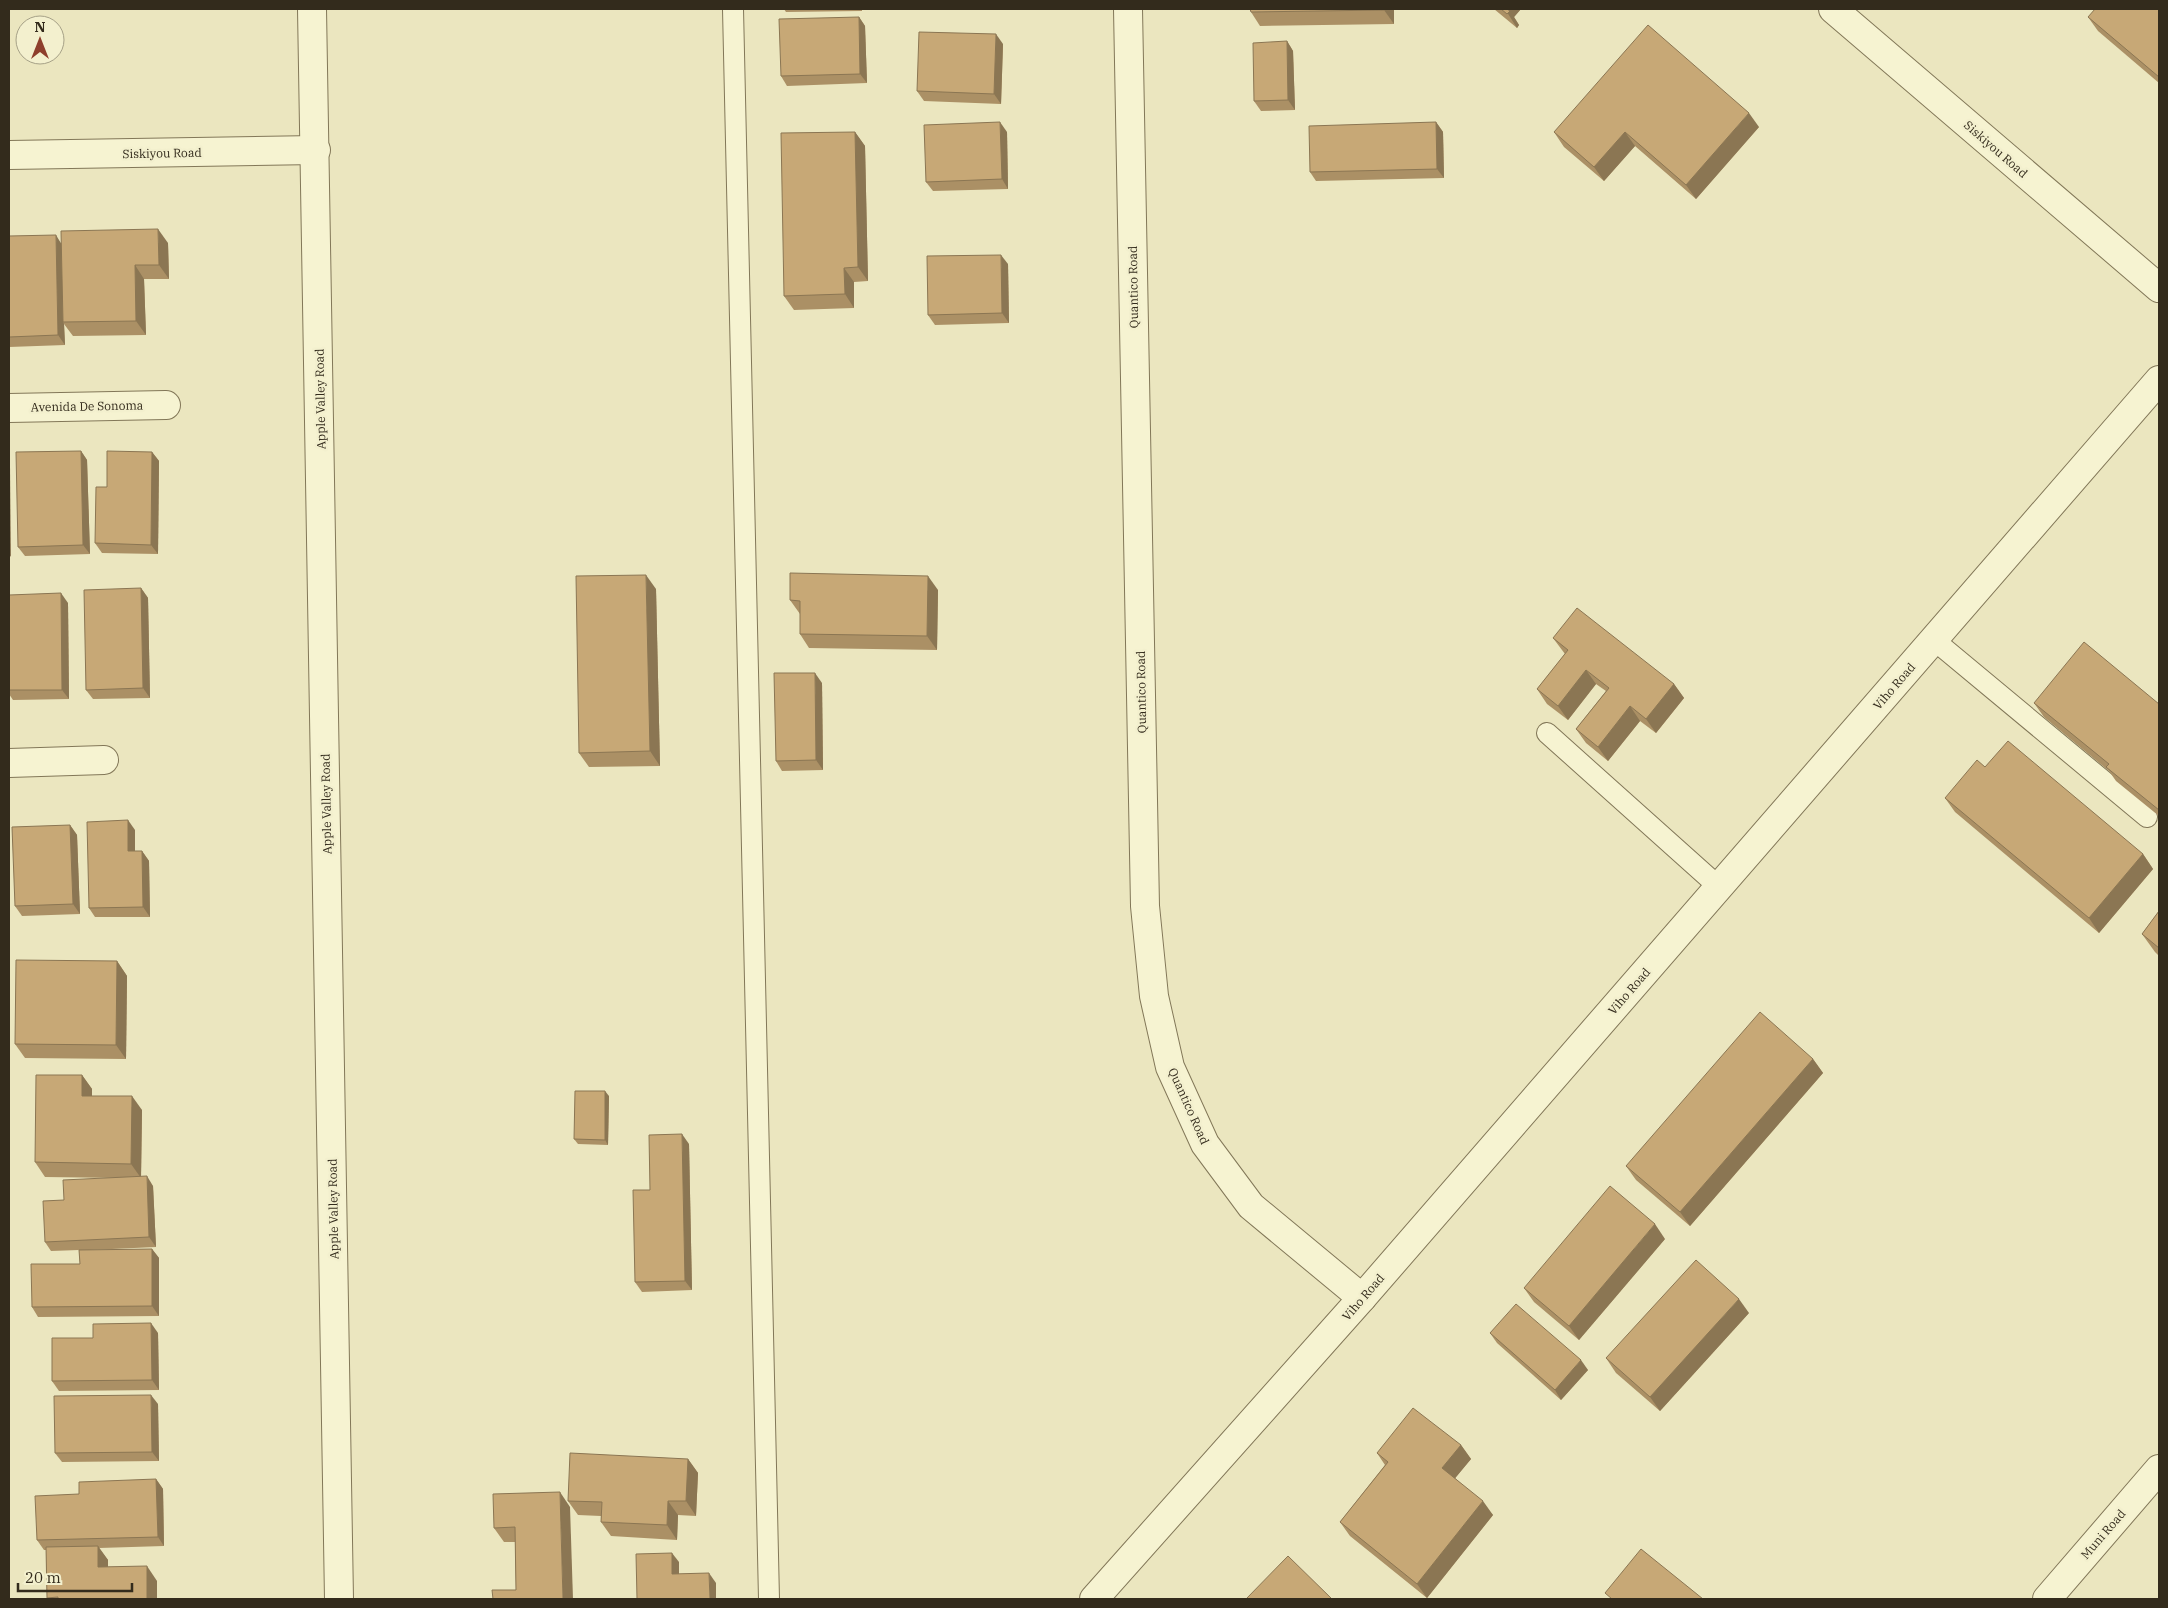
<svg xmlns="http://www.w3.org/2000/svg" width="2168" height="1608" font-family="'IBM Plex Serif',serif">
  <rect width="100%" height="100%" fill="#ebe6bf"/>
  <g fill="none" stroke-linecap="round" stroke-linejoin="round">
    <g stroke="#827758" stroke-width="22">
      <g id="service">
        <path d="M733,9l36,1590"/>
        <path d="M1934,640l213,177"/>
        <path d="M1547,733l172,154"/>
      </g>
    </g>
    <g stroke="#827758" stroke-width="30">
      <g id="minor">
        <path d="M1128,9l17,897 9,90 16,71 35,77 46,62 111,92"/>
        <path d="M1833,9l326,279"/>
        <path d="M9,155l307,-5"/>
        <path d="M9,408l157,-3"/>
        <path d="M9,763l95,-3"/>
        <path d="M1094,1599l268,-301 797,-918"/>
        <path d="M2047,1599l112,-130"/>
      </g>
    </g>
    <g stroke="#827758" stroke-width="30">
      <path id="tertiary" d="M312,9l27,1590"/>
    </g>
    <use href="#service" stroke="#f6f3d1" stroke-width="20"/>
    <use href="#minor" stroke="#f6f3d1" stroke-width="28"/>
    <use href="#tertiary" stroke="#f6f3d1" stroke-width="28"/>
  </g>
  <g fill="#ab9065">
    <path d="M784,9h78v2l-76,1z"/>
    <path d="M1250,9h144v15l-134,2 -9,-14z"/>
    <path d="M1494,9h27l-7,8 5,8 -2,3z"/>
    <path d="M2159,9v74l-61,-52 -10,-14z"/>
    <path d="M859,17l6,9 2,57 -80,3 -6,-10z"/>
    <path d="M1287,41l6,10 2,59 -34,1 -7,-10z"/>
    <path d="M1003,44l-2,60 -77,-3 -7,-10z"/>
    <path d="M1436,122l7,10 1,46 -128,3 -6,-9z"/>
    <path d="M1759,127l-63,72 -61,-53 -31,35 -40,-34 -10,-15z"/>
    <path d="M855,132l10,14 3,135 -14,1v26l-60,2 -10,-14z"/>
    <path d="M1007,132l1,57 -75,2 -7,-9z"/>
    <path d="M9,236l53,7h106l1,36h-25l2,56 -73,1 -9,-12 1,21 -56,2z"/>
    <path d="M1008,264l1,59 -74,2 -7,-10z"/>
    <path d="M81,451l6,9 3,94 -65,2 -7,-9z"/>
    <path d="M152,452l7,9 -1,93 -56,-1 -7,-10z"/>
    <path d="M141,588l7,10 2,100 -57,1 -7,-9z"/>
    <path d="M656,589l4,177 -71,1 -10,-14z"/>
    <path d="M938,590l-1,60 -128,-2 -9,-14v-20l-10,-14z"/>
    <path d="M9,595l59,8 1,96 -56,1 -4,-6z"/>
    <path d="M1553,638l121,46 10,14 -28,35 -16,-12 -32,40 -22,-18 -10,-14 30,-38 -10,-7 -28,36 -21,-16 -10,-15 28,-35z"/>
    <path d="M822,683l1,87 -41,1 -6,-10z"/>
    <path d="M2034,703l125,1v112l-43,-35 -7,-10 -65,-54z"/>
    <path d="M1985,767l158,87 10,15 -54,64 -144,-121 -10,-14z"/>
    <path d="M70,825l7,10 3,79 -58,2 -7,-10z"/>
    <path d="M135,830v21h7l7,10 1,56h-55l-6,-9z"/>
    <path d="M2159,911v45l-4,-4 -13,-18z"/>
    <path d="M117,961l10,15 -1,83 -101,-1 -10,-14z"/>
    <path d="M1813,1059l10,14 -133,153 -54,-46 -10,-14z"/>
    <path d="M82,1075l10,14v7l50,14 -1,67 12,9 3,61 -66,3 62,-1 7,9v58l-121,1 -6,-10 48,-43 -1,-14 -28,1 -6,-9 19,-42 57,-22 -76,-1 -10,-15z"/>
    <path d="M609,1096l-1,49 -30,-1 -4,-5z"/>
    <path d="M689,1144l3,146 -50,2 -7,-10 15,-92z"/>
    <path d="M1665,1239l-86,101 -45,-38 -10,-14z"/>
    <path d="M1749,1313l-89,98 -44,-38 -10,-15z"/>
    <path d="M158,1333l1,57 -100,1 -7,-10 41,-43z"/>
    <path d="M1490,1333l98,37 -27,30 -64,-57z"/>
    <path d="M158,1404l1,57 -97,1 -7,-9z"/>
    <path d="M1461,1445l10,14 -16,19 38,37 -66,83 -77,-62 -10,-14 45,-57 -8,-12z"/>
    <path d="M688,1459l10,14 -2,43 -18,-1 -1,25 -66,-4 -10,-14v-6l-23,-1 -10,-14z"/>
    <path d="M156,1479l7,10 1,57 -65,2 9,12v7l49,14v18h-110v-1l-1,-48h-2l-7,-10 42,-46z"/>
    <path d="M570,1507l-54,83 -1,-48h-11l-10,-14z"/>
  </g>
  <g fill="#8b7653">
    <path d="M1384,9h10v15l-10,-14z"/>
    <path d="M1505,9h16l-7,8 5,8 -2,3z"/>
    <path d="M859,17l6,9 2,57 -7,-9z"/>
    <path d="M996,34l7,10 -2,60 -7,-10z"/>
    <path d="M1287,41l6,10 2,59 -7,-10z"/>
    <path d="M1749,113l10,14 -63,72 -10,-14z"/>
    <path d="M1000,122l7,10 1,57 -6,-10z"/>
    <path d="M1436,122l7,10 1,46 -7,-9z"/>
    <path d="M855,132l10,14 3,135 -10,-14z"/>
    <path d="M1625,132l10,14 -31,35 -10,-14z"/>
    <path d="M158,229l10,14 1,36 -10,-14z"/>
    <path d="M56,235l6,10 1,77 1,2 1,21 -7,-10z"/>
    <path d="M1001,255l7,9 1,59 -7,-10z"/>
    <path d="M135,265l9,14 2,56 -10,-14z"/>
    <path d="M844,268l10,14v26l-9,-14z"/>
    <path d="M81,451l6,9 3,94 -7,-9z"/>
    <path d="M152,452l7,9 -1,93 -7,-9z"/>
    <path d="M9,465l1,1 1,91 -2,-3z"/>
    <path d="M646,575l10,14 4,177 -10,-15z"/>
    <path d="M928,576l10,14 -1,60 -10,-14z"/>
    <path d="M141,588l7,10 2,100 -7,-10z"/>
    <path d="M61,593l7,10 1,96 -7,-9z"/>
    <path d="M1586,670l10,14 -28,36 -10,-14z"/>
    <path d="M815,673l7,10 1,87 -7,-10z"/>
    <path d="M1674,684l10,14 -28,35 -10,-14z"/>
    <path d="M1630,706l10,15 -32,40 -10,-14z"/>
    <path d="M128,820l7,10v31l-7,-10z"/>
    <path d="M70,825l7,10 3,79 -7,-10z"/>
    <path d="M142,851l7,10 1,56 -7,-10z"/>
    <path d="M2143,854l10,15 -54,64 -10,-15z"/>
    <path d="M117,961l10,15 -1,83 -10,-14z"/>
    <path d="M1813,1059l10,14 -133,153 -10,-14z"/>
    <path d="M82,1075l10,14v21l-10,-14z"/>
    <path d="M605,1091l4,5 -1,49 -3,-5z"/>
    <path d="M132,1096l10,14 -1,68 -10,-14z"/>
    <path d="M682,1134l7,10 3,146 -7,-9z"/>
    <path d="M147,1176l6,10 3,61 -7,-10z"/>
    <path d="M1655,1224l10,15 -86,101 -10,-14z"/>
    <path d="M152,1249l7,9v58l-7,-10z"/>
    <path d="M1739,1299l10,14 -89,98 -10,-14z"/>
    <path d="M151,1323l7,10 1,57 -7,-10z"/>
    <path d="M1581,1360l7,10 -27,30 -6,-10z"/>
    <path d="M151,1395l7,9 1,57 -7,-9z"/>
    <path d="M1461,1445l10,14 -19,23 -10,-14z"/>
    <path d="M688,1459l10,14 -2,43 -10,-15z"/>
    <path d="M156,1479l7,10 1,57 -6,-9z"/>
    <path d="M560,1492l10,15 3,92h-10z"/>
    <path d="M668,1501l10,14 -1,25 -10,-15z"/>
    <path d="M1483,1501l10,14 -66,83 -10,-14z"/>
    <path d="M98,1546l10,14v21l-10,-14z"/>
    <path d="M672,1553l7,9v21l-7,-9z"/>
    <path d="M147,1566l10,15v18h-10z"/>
    <path d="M709,1573l7,10v16h-6z"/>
  </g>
  <g fill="#c7a876" stroke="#8b7653">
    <path d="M1250,9h134v1l-133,2z"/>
    <path d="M1501,9h6l3,2 -3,3z"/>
    <path d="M2095,9h64v68l-71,-60z"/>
    <path d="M859,17l1,57 -79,2 -2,-57z"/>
    <path d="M1648,25l101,88 -63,72 -61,-53 -31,35 -40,-35z"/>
    <path d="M919,32l77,2 -2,60 -77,-3z"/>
    <path d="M1287,41l1,59 -34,1 -1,-58z"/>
    <path d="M1000,122l2,57 -76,3 -2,-57z"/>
    <path d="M1436,122l1,47 -127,3 -1,-46z"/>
    <path d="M855,132l3,135 -14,1 1,26 -61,2 -3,-163z"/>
    <path d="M158,229l1,36h-24l1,56 -73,1 -2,-91z"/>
    <path d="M56,235l2,100 -49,2v-101z"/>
    <path d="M1001,255l1,58 -74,2 -1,-59z"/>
    <path d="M81,451l2,94 -65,2 -2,-95z"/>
    <path d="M107,451l45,1 -1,93 -56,-2 1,-56h11z"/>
    <path d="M790,573l138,3 -1,60 -127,-2v-33l-10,-1z"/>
    <path d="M646,575l4,176 -71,2 -3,-177z"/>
    <path d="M141,588l2,100 -57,2 -2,-100z"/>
    <path d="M61,593l1,97h-53v-95z"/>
    <path d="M1577,608l97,76 -28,35 -16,-13 -32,41 -22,-18 33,-41 -23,-18 -28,36 -21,-17 31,-39 -15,-12z"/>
    <path d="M2084,642l75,62v106l-53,-43 3,-3 -75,-61z"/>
    <path d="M774,673h41l1,87 -40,1z"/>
    <path d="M2008,741l135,113 -54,64 -144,-120 32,-38 8,7z"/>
    <path d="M128,820v31h14l1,56 -54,1 -2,-86z"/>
    <path d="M70,825l3,79 -58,2 -3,-79z"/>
    <path d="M2159,911v37l-17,-14z"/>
    <path d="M16,960l101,1 -1,84 -101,-1z"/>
    <path d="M1760,1012l53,47 -133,153 -54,-46z"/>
    <path d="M36,1075h46v21h50l-1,68 -96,-2z"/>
    <path d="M575,1091h30v49l-31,-1z"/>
    <path d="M682,1134l3,147 -50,1 -2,-92h17l-1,-55z"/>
    <path d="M147,1176l2,61 -104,5 -2,-41 21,-1 -1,-20z"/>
    <path d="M1610,1186l45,38 -86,102 -45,-38z"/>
    <path d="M152,1249v57l-120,1 -1,-43h49l-1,-14z"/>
    <path d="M1696,1260l43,39 -89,98 -44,-39z"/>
    <path d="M1516,1304l65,56 -26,30 -65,-57z"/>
    <path d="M151,1323l1,57 -100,1v-43h41v-14z"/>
    <path d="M151,1395l1,57 -97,1 -1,-57z"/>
    <path d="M1413,1408l48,37 -19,23 41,33 -66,83 -77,-62 48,-60 -11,-9z"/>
    <path d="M570,1453l118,6 -2,42h-18l-1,24 -66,-3 1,-20 -34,-1z"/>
    <path d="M156,1479l2,58 -121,3 -2,-44 44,-2v-12z"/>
    <path d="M560,1492l3,107h-70l-1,-9h24l-1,-63 -21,1 -1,-34z"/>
    <path d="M98,1546v21l49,-1v33h-89v-2l-11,1 -1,-51z"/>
    <path d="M1641,1549l62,50h-91l-7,-6z"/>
    <path d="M672,1553v21l37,-1 1,26h-73l-1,-45z"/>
    <path d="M1288,1556l44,43h-86z"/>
  </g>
  <g text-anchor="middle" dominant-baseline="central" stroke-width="5" stroke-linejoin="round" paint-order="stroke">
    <g font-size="12" fill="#332b1c" stroke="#f3f0ce">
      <text transform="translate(1996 149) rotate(41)">Siskiyou Road</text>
      <text transform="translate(162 153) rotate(-1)">Siskiyou Road</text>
      <text transform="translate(1133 287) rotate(-91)">Quantico Road</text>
      <text transform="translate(320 399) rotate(-91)">Apple Valley Road</text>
      <text transform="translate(87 406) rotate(-1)">Avenida De Sonoma</text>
      <text transform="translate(1894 686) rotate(-49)">Viho Road</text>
      <text transform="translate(1141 692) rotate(-91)">Quantico Road</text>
      <text transform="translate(326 804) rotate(-91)">Apple Valley Road</text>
      <text transform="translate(1629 991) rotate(-49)">Viho Road</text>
      <text transform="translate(1189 1106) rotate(66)">Quantico Road</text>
      <text transform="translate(333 1209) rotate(-91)">Apple Valley Road</text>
      <text transform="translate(1363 1297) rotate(-49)">Viho Road</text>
      <text transform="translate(2103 1534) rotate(-49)">Muni Road</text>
    </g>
  </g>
  <rect width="2168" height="1608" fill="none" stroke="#332b1c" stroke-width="20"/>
  <g transform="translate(40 40)"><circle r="24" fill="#f3f0ce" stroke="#a6a187"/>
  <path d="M0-4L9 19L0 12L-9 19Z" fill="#8e3f2c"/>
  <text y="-8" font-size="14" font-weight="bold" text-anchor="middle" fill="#332b1c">N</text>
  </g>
  <path d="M18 1583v8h114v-8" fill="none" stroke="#332b1c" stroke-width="2.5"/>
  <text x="25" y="1583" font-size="15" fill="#332b1c" stroke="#f3f0ce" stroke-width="4" paint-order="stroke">20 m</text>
</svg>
